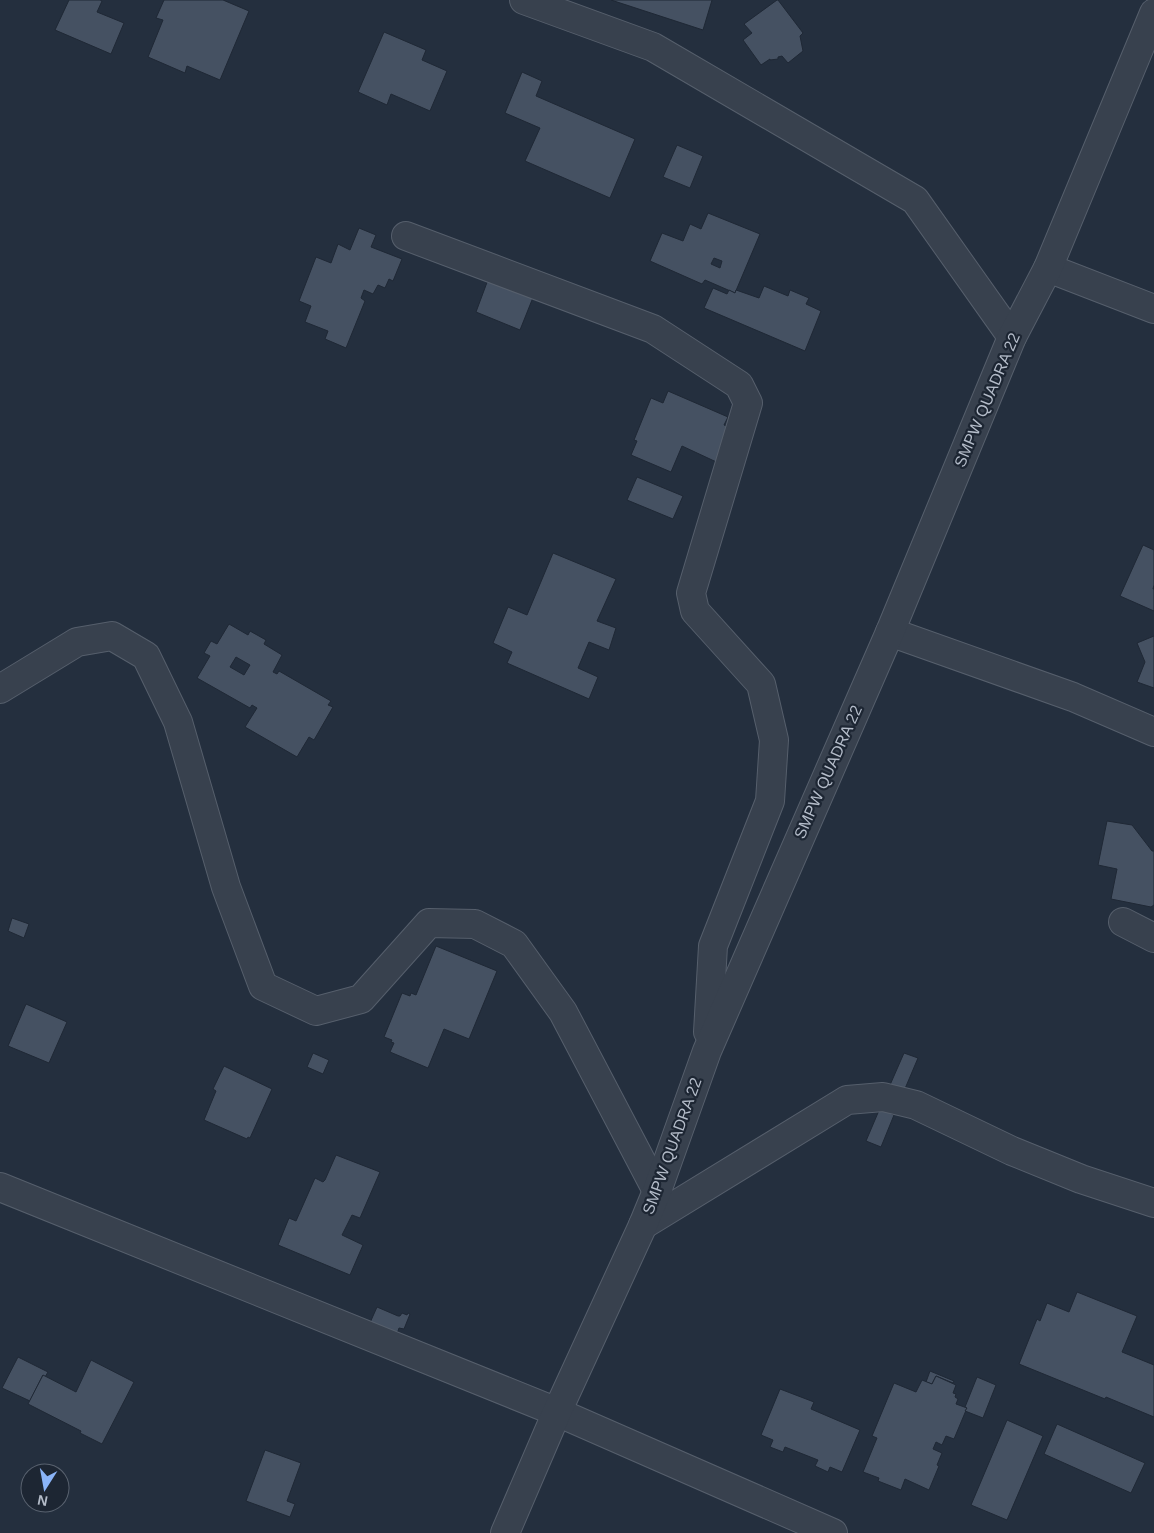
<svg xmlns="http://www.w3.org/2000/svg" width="1154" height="1533" font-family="Arial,sans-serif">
  <rect width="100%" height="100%" fill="#242f3e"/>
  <g fill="#455162" stroke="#1f2835" fill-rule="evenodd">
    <path d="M69,0h31l2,1 -5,11 27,11 -13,31 -56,-24z"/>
    <path d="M164,0h59l26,11 -29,69 -33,-14 -2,7 -37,-16 15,-37 -7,-2z"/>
    <path d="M611,0h101l-9,30z"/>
    <path d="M777,0h1l25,33 -3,3 3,15 -15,12 -6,-7 -4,1v2l-8,1v-1l-9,6 -18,-25 9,-7 -8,-9z"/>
    <path d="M384,32l42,18 -4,10 25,11 -17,40 -39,-17 -4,11 -29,-13z"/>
    <path d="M522,72l20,9 -6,15 99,43 -25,59 -85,-37 15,-33 -35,-15z"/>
    <path d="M677,145l26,11 -13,32 -27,-11z"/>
    <path d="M708,213l52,21 -25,59 -30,-13 -3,4 -52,-23 12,-28 21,8 7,-17 11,5zM714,258l8,3 -2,7 -9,-4z"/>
    <path d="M359,228l17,7 -5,12 31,12 -9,22 -4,-2 -4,9 -7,-3 -5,9 -9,-4 -3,8 4,3 -19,47 -21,-9 3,-8 -23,-9 6,-16 -12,-5 17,-44 15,6 7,-19 12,6z"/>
    <path d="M489,277l45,18 -14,35 -44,-18z"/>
    <path d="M764,286l24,10 2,-6 19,8 -3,6 15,7 -16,40 -101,-43 9,-20 14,6 2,-4 6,3 1,-3 23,8z"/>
    <path d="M668,391l60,26 -4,8 16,7 -15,34 -43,-20 -11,26 -40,-17 6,-14 -3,-1 17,-42 12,5z"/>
    <path d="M637,477l46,19 -10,23 -46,-19z"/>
    <path d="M1143,545l11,5v35l-1,4h1v22l-34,-15z"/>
    <path d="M553,553l63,26 -19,42 19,7 -7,22 -20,-8 -11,26 20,9 -9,22 -82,-36 5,-11 -19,-9 15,-36 19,8z"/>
    <path d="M229,624l19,11 2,-4 16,9 -2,4 18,11 -9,17 4,2 2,-3 52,30 -3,4 5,2 -19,33 -5,-3 -12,20 -52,-30 12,-19 -5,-3 -2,3 -53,-30 13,-22 -6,-3 7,-12 6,3zM236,657l14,8 -6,10 -14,-8z"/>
    <path d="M1154,636v52l-17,-6 8,-20 -8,-19z"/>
    <path d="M1107,821l25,4 20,26h2v54l-3,2 -40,-8 6,-30 -19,-4z"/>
    <path d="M12,918l17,6 -5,14 -16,-7z"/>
    <path d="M436,946l61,25 -28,68 -25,-10 -16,39 -38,-16 4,-9 -3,-1 1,-2 -8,-3 18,-44 8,3 1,-3 5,2z"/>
    <path d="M26,1004l41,18 -18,41 -41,-17z"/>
    <path d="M313,1053l16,7 -6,14 -16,-7z"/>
    <path d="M904,1053l14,5 -14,33 -14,-6z"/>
    <path d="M224,1066l48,23 -22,49 -2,-1 -1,2 -43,-19 12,-29 -3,-2z"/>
    <path d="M880,1108l14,7 -13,32 -15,-6z"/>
    <path d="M336,1155l44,17 -20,46 -8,-3 -10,20 21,10 -13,30 -72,-30 11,-27 7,3 19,-43 8,4 2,-2z"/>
    <path d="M1077,1292l60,24 -15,36 32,13v52l-48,-20 -1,2 -86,-35 18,-45 3,2 7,-18 22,9z"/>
    <path d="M377,1307l21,9h2l2,-3 5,2 1,-2 2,1 -6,15 -5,-1 -3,9 -27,-12z"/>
    <path d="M18,1357l30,15 -3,5 -2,-2 -13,26 -28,-13z"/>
    <path d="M91,1360l43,22 -32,62 -22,-11 1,-2 -53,-27 15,-29 33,17z"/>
    <path d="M930,1371l24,10 -1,2 -17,-7 -4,8 -6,-2z"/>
    <path d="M936,1376l20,9 -3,8 3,1 -1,3 3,2 -2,5 11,4 -13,31 -8,-3 -4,9 -6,-3 -3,7 9,4 -5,12 2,1 -10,24 -24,-11 -4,11 -23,-9 1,-3 -16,-6 14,-34 -5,-2 22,-53 22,9 6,-12 10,4z"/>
    <path d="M977,1377l19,8 -13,33 -18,-7 2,-3 -2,-1z"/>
    <path d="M780,1389l34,13 -3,7 49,21 -18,42 -12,-5 -2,5 -13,-6 3,-6 -33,-13 -2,5 -13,-5 3,-7 -12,-5z"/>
    <path d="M1007,1420l36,16 -36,84 -36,-15z"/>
    <path d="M1057,1424l88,39 -14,30 -87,-39z"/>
    <path d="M265,1450l36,13 -14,38 8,3 -5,13 -44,-16z"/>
  </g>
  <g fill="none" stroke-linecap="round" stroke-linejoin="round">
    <g stroke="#565f6c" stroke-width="30">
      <g id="minor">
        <path d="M524,0l129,47 262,153 97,137"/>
        <path d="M406,236l247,93 86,56 9,18 -57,190 4,18 66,73 13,56 -4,61 -57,145 -5,86"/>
        <path d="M1048,268l106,41"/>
        <path d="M890,632l183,65 81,35"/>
        <path d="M0,689l77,-47 35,-6 34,20 32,66 48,165 37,99 53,25 45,-12 68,-76 46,1 39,20 49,68 94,179"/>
        <path d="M1123,922l31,16"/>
        <path d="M0,1187l557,225 276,121"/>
        <path d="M643,1225l204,-125 36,-3 33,8 96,46 69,28 73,24"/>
        <path d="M505,1533l52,-121 86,-187 14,-34 50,-140 183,-419 122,-295 36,-69 106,-255"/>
      </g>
    </g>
    <use href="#minor" stroke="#38414e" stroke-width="28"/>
  </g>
  <g text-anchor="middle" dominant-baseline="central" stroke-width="4.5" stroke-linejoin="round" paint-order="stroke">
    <g font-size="16" fill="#b4bcc9" stroke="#1d2633">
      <text transform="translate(987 400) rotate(-67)">SMPW QUADRA 22</text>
      <text transform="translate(828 772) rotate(-66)">SMPW QUADRA 22</text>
      <text transform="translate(672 1146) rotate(-70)">SMPW QUADRA 22</text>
    </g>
  </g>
  <g transform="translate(45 1488) rotate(191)"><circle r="24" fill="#1d2633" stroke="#59626f"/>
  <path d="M0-4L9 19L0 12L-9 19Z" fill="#8ab4f8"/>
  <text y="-8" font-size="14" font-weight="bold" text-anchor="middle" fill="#b4bcc9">N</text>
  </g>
</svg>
